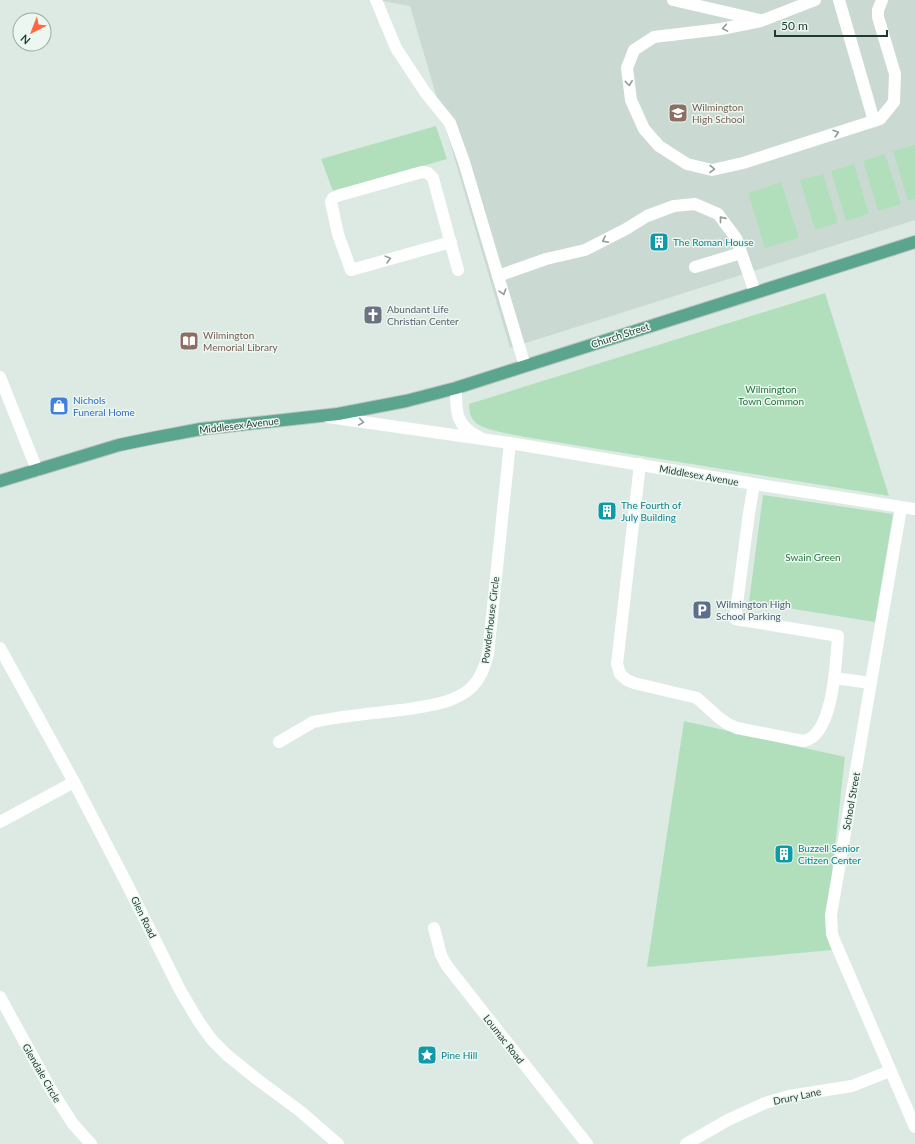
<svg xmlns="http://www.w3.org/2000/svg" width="915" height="1144" font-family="Lato,sans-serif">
  <rect width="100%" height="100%" fill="#dceae3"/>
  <path fill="#cadad2" d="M377,0h538v220l-405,128 -100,-342z"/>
  <g fill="#b2dfbb">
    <path d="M436,126l11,33 -114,32 -12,-32z"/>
    <path d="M915,145v54l-7,2 -15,-50z"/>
    <path d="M885,154l16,50 -23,7 -15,-50z"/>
    <path d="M854,164l15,50 -23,7 -15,-50z"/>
    <path d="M823,174l15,49 -23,7 -15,-50z"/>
    <path d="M781,182l18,56 -34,10 -17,-55z"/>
    <path d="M825,293l64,203 -358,-58c-13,-3 -48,-7 -56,-16 -5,-5 -6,-12 -6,-18z"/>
    <path d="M763,495l130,19 -18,108 -126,-20z"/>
    <path d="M684,721l161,36 -19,170 6,23 -185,17z"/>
  </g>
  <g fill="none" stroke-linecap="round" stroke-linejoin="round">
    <g stroke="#bbc4c1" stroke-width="14">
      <path id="major" d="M0,481l119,-36 34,-7 48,-9 137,-15 68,-13 50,-13 459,-146"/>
    </g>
    <g stroke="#fff" stroke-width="12">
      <path d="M376,0l20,48 29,44 25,31 14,39 34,114"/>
      <path d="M673,0l87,20"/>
      <path d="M815,0l-54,21 -40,8 -67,8 -20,13 -7,18 4,32 13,29 15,17 28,18 25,6 31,-7 137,-44 14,-17 1,-28 -17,-57v-7l4,-10"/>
      <path d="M839,0l35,121"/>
      <path d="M451,242l-100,28 -13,-36 -7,-32 2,-4 4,-2 85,-24 6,1 5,5 25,92"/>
      <path d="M695,267l46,-14"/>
      <path d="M525,366l-27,-90 48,-17 39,-9 41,-21 21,-13 27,-10 21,-2 23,10 18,24 19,54"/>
      <path d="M0,377l37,93"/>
      <path d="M456,388c0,23 -1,38 23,49"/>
      <path d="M328,417l182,26 244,41 161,25"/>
      <path d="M640,464l-23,200 3,10 7,6 7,3 63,15 21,19 10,7 9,4 66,13c31,-4 33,-82 35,-105l-103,-17 14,-106 5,-29"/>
      <path d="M901,508l-70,407 1,19 3,8 80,185"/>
      <path d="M0,648l74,134 53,102 53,106 19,32 13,18 15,15 31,25 42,31 38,33"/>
      <path d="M834,678l37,5"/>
      <path d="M279,742l34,-20 5,-1c30,-6 61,-8 91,-12 22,-4 46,-6 63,-22 9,-9 13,-20 16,-33l22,-211"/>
      <path d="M0,822l74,-40"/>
      <path d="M434,928l7,27 6,11 140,178"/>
      <path d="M0,997l50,91 23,36 18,20"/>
      <path d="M686,1144l42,-24 37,-17 24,-7 63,-10 38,-15"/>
    </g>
    <use href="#major" stroke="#5ba58e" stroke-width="12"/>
  </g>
  <defs><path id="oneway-chevron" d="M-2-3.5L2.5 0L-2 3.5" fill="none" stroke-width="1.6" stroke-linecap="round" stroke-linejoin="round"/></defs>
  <g stroke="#8e9d98">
    <use href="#oneway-chevron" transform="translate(725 28) rotate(170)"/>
    <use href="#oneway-chevron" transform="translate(629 83) rotate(83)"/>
    <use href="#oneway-chevron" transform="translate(836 133) rotate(-18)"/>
    <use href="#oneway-chevron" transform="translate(712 169) rotate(1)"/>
    <use href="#oneway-chevron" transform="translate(722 219) rotate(-129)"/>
    <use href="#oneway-chevron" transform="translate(605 240) rotate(154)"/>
    <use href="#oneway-chevron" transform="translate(388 259) rotate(-15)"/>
    <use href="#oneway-chevron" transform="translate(503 292) rotate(73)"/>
    <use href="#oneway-chevron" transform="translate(361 422) rotate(9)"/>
  </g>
  <defs>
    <g id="school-square" transform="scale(1)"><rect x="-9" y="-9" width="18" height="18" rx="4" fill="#8d6e63" stroke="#ecf7f1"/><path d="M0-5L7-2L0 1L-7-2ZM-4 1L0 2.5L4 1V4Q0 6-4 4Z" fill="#fff"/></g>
    <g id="building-square" transform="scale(1)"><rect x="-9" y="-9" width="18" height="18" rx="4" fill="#0f9aa8" stroke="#ecf7f1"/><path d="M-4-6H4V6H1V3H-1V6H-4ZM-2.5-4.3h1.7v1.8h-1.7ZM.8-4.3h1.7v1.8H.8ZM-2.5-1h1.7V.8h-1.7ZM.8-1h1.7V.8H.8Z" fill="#fff"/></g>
    <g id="church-square" transform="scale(1)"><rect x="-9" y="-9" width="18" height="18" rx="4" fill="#6b7280" stroke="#ecf7f1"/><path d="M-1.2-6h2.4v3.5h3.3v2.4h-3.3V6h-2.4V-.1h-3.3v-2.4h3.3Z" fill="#fff"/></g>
    <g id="library-square" transform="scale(1)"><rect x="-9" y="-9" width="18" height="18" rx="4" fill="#8d6e63" stroke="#ecf7f1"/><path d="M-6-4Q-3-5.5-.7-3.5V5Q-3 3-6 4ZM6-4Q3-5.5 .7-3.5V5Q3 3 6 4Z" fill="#fff"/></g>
    <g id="shop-square" transform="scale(1)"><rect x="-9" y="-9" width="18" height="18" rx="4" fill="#3f7fe0" stroke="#ecf7f1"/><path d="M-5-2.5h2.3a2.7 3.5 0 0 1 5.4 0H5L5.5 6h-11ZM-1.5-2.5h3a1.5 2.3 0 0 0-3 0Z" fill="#fff"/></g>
    <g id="parking-square" transform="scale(1)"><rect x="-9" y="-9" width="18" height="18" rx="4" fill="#5c6f8a" stroke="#ecf7f1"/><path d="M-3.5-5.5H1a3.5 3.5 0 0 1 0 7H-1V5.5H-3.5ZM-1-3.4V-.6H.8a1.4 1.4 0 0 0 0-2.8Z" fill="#fff"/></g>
    <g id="sight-square" transform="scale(1)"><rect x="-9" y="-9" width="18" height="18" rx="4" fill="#0f9aa8" stroke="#ecf7f1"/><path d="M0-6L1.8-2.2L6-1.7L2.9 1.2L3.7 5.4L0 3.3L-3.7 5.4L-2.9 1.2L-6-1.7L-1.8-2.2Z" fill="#fff"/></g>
  </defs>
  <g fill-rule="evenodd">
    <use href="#school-square" x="678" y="113"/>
    <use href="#building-square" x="659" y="242"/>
    <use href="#church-square" x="373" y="315"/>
    <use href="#library-square" x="189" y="341"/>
    <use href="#shop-square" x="59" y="406"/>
    <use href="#building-square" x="607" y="511"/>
    <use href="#parking-square" x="702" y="610"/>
    <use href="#building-square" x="784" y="854"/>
    <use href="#sight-square" x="427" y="1055"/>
  </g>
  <g text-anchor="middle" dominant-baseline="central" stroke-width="3" stroke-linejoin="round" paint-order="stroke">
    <g font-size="10" fill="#785e54" stroke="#ecf7f1" text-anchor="start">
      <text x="692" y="107">Wilmington<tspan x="692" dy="12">High School</tspan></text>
      <text x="203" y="335">Wilmington<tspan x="203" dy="12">Memorial Library</tspan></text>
    </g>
    <g font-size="10" fill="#0d838f" stroke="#ecf7f1" text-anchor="start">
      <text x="673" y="242">The Roman House</text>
      <text x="621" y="505">The Fourth of<tspan x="621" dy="12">July Building</tspan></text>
      <text x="798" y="848">Buzzell Senior<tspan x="798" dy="12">Citizen Center</tspan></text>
      <text x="441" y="1055">Pine Hill</text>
    </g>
    <g font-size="10" fill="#5b616d" stroke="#ecf7f1" text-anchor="start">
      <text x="387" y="309">Abundant Life<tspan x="387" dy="12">Christian Center</tspan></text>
    </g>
    <g font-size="10" fill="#1d3b31" stroke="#ecf7f1">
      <text transform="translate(620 335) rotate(-18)">Church Street</text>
      <text transform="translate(239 425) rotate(-7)">Middlesex Avenue</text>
      <text transform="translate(699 475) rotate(10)">Middlesex Avenue</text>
      <text transform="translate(490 620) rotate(-83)">Powderhouse Circle</text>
      <text transform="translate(851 801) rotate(-80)">School Street</text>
      <text transform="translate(144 917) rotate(64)">Glen Road</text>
      <text transform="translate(504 1039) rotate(52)">Loumac Road</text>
      <text transform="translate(42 1073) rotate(60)">Glendale Circle</text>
      <text transform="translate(797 1096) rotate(-12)">Drury Lane</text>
    </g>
    <g font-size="10" fill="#23753e" stroke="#ecf7f1">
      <text x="771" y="389">Wilmington<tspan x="771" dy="12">Town Common</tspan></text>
      <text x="813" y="557">Swain Green</text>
    </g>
    <g font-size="10" fill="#366cbe" stroke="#ecf7f1" text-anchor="start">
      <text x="73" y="400">Nichols<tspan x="73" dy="12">Funeral Home</tspan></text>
    </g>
    <g font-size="10" fill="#4e5e75" stroke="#ecf7f1" text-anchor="start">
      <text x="716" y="604">Wilmington High<tspan x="716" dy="12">School Parking</tspan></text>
    </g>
  </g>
  <g transform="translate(32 32) rotate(222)"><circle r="19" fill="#ecf7f1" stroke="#99aca4"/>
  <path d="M0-3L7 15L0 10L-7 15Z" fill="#ff6845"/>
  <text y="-6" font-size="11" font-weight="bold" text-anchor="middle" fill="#1d3b31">N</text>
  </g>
  <path d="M775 30v6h112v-6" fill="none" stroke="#1d3b31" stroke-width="2"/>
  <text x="781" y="30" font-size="12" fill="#1d3b31" stroke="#ecf7f1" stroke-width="3" paint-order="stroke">50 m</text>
</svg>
